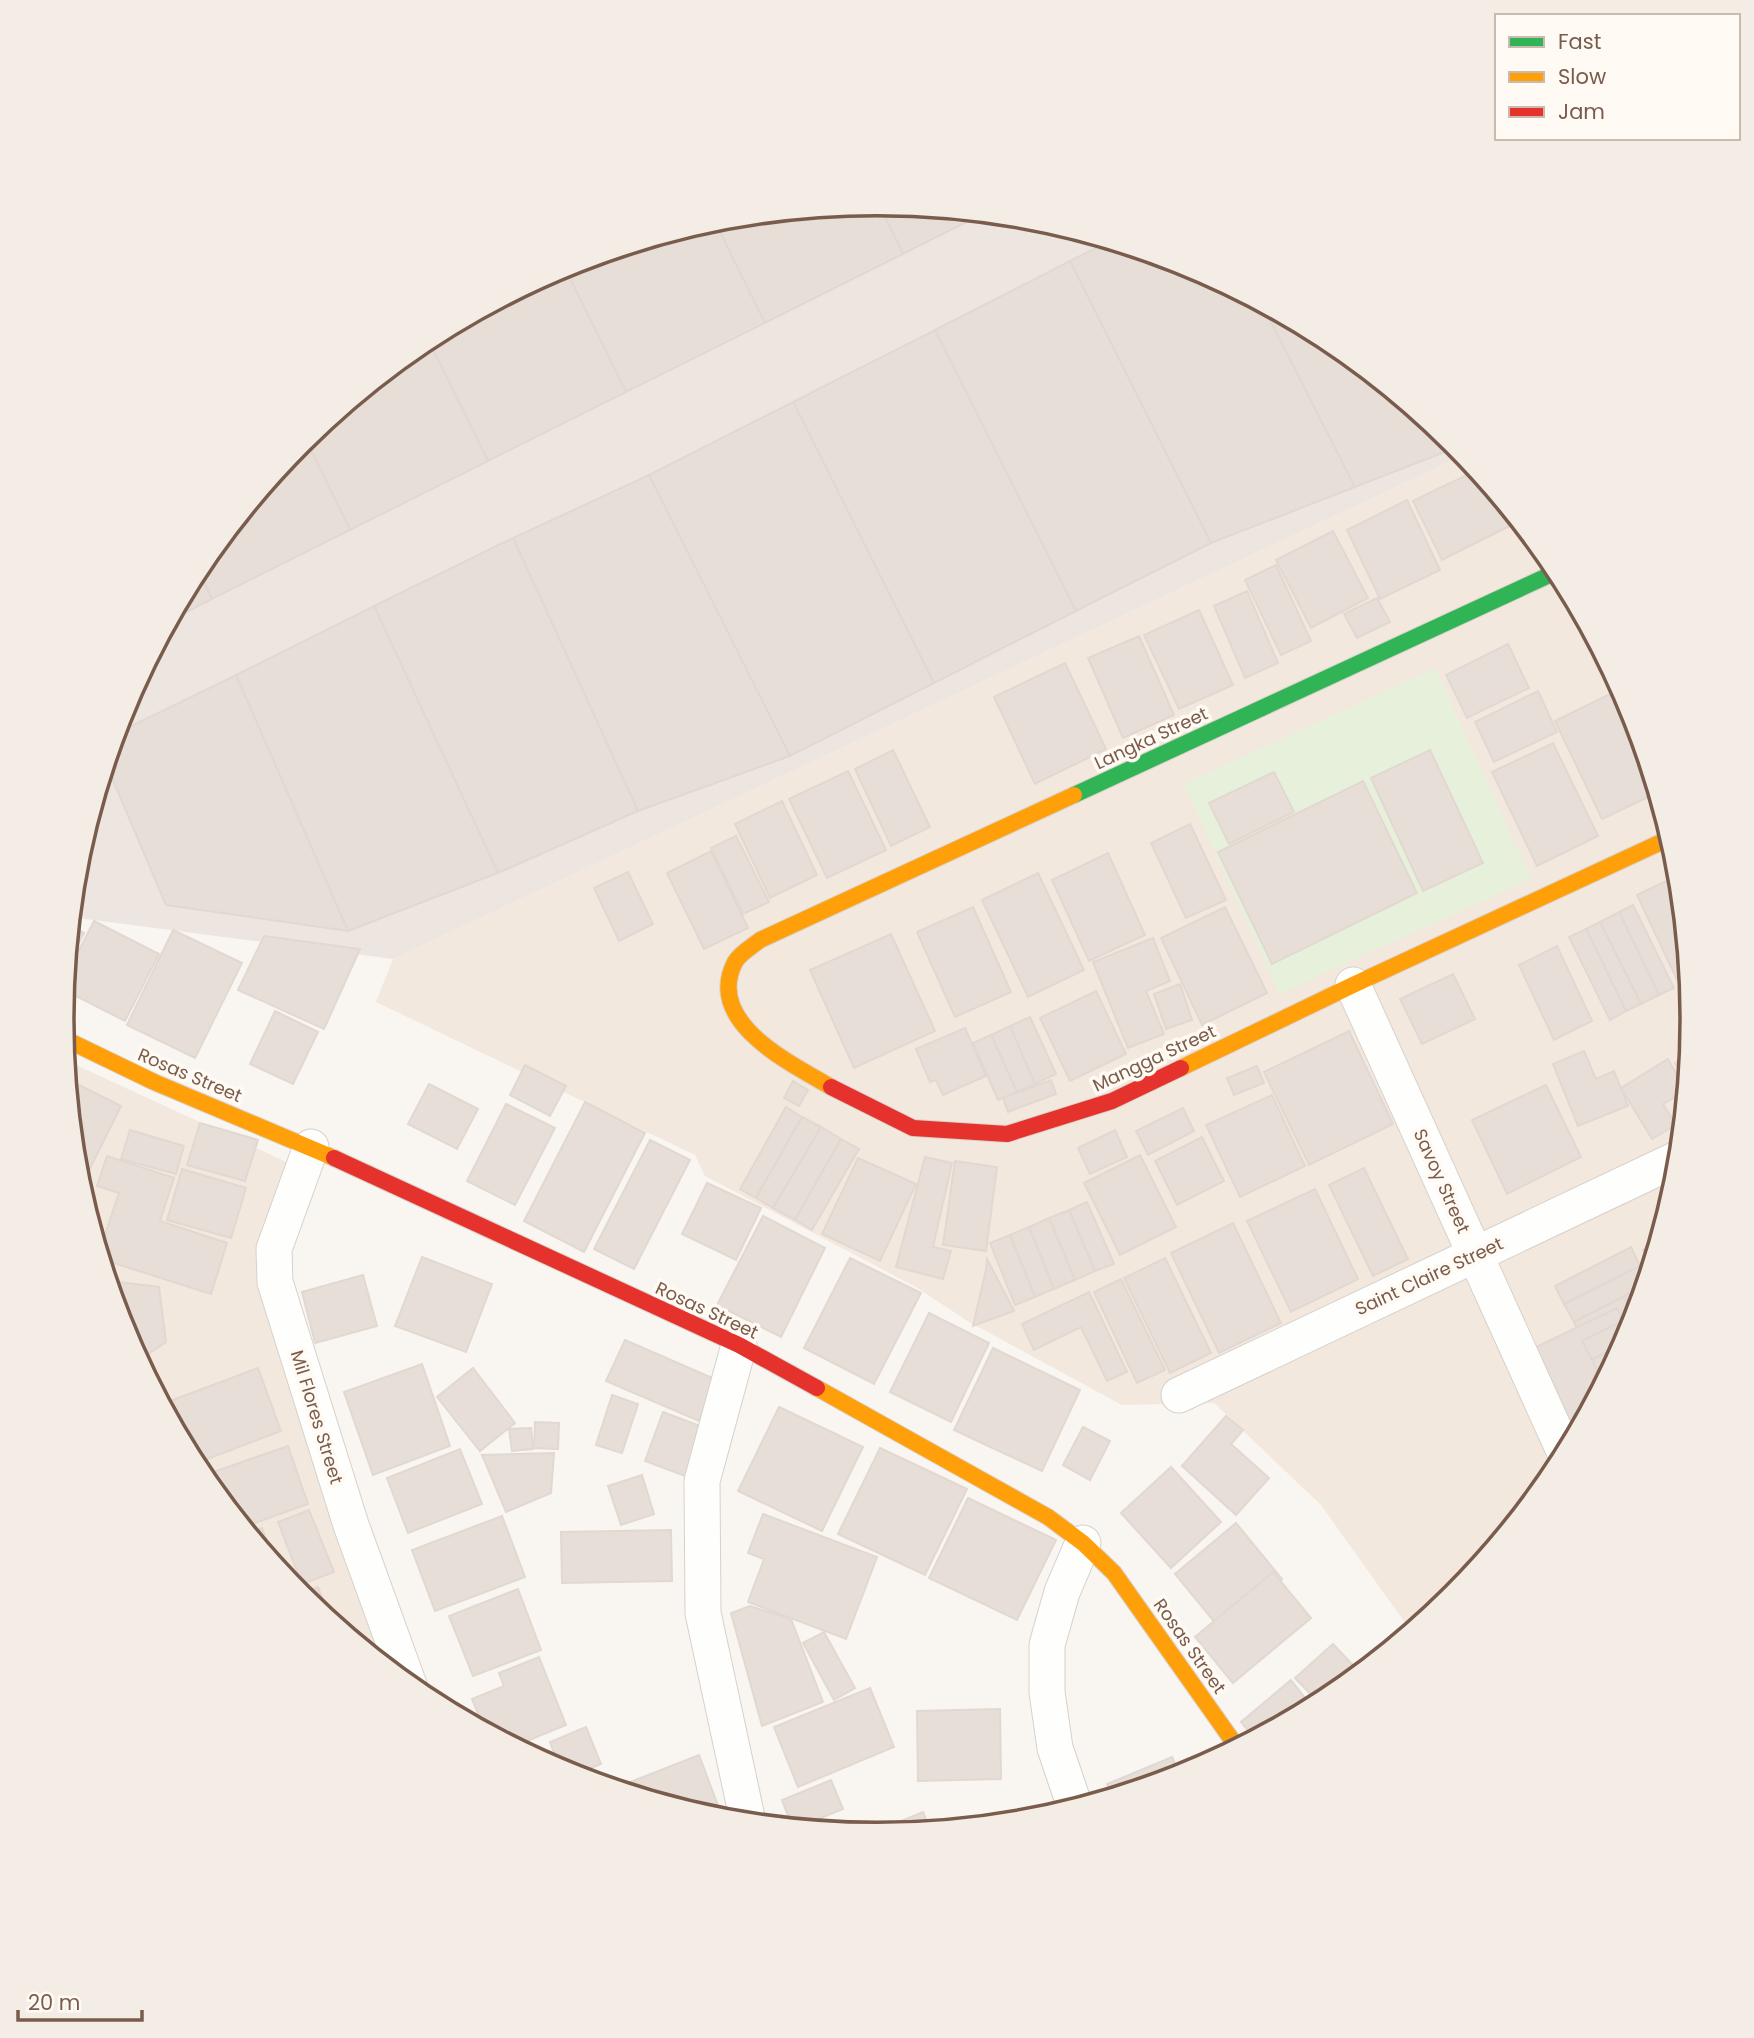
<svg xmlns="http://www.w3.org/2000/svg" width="1754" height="2038" font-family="Poppins,sans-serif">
  <rect width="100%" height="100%" fill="#f9f5f0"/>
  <g fill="#f2e8de">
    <path d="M1464,455l91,111 76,141 46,153 16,159 -16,160 -47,153 -75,141 -101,123 -43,35 -90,-126 -107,-102 -92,2 -153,-83 -53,-35 -211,-111 -10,-21 -319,-153 17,-43z"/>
    <path d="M65,1060l228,105 -35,102 156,422 -114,-93 -101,-124 -76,-141 -46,-153z"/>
  </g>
  <path fill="#ede5e0" d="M877,203l160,16 153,47 141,75 123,101 10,13 -1071,504 -322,-42 6,-58 47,-153 75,-141 101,-123 124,-101 141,-76 153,-46z"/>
  <path fill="#e7f0db" d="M1435,668l96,211 -252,115 -95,-210z"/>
  <g fill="#e6ded7" stroke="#e2d8d2" stroke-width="2">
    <path d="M878,203l105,11 -80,40z"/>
    <path d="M878,203l25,51 -138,69 -51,-103z"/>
    <path d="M714,220l51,103 -139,69 -62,-126z"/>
    <path d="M1110,241l80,25 72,38 93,183 -144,56 -141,-282z"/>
    <path d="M1070,261l141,282 -135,68 -141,-281z"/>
    <path d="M564,266l62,126 -138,69 -60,-122z"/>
    <path d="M1262,304l69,37 127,106 -103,40z"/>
    <path d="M935,330l141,281 -142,72 -141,-281z"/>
    <path d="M428,339l60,122 -138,69 -45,-92z"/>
    <path d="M793,402l141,281 -144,73 -141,-281z"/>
    <path d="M305,438l45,92 -138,69 -15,-30 2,-4z"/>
    <path d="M1477,470l27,34 10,20 -72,36 -29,-59z"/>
    <path d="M649,475l141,281 -152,55 -125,-273z"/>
    <path d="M1407,500l33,70 -60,29 -33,-69z"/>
    <path d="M1517,519l27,34 -9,4z"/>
    <path d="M1333,531l35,67 -57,30 -35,-68z"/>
    <path d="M513,538l125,273 -140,62 -124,-267z"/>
    <path d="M1276,565l35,76 -30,14 -36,-75z"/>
    <path d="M197,569l15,30 -43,22z"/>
    <path d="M1247,591l31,72 -33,15 -31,-72z"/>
    <path d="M1377,598l13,24 -33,16 -13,-24z"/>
    <path d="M374,606l124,267 -150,58 -112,-256z"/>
    <path d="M1199,610l34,75 -54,24 -35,-74z"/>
    <path d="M1139,636l35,79 -51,23 -35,-80z"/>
    <path d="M1508,644l21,44 -62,30 -21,-43z"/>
    <path d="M1065,663l41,86 -71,35 -41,-87z"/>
    <path d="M236,675l112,256 -182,-26 -60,-141 9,-30z"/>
    <path d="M1618,690l21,44 18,59 -55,26 -47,-98z"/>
    <path d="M1538,691l19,41 -63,30 -19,-40z"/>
    <path d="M1553,743l45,93 -61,30 -45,-94z"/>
    <path d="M893,750l37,77 -39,19 -36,-77z"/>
    <path d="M1430,750l53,113 -60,28 -52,-113z"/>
    <path d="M848,771l38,79 -59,28 -38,-79z"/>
    <path d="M1274,772l20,40 -65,32 -20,-41z"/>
    <path d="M1363,781l54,112 -145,71 -54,-112z"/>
    <path d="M782,801l35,74 -47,23 -35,-74z"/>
    <path d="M1190,824l36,76 -40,18 -35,-75z"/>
    <path d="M736,836l33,66 -26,12 -32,-66z"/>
    <path d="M711,851l37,77 -44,21 -37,-76z"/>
    <path d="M1108,853l37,82 -56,26 -37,-81z"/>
    <path d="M628,872l25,52 -34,17 -25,-53z"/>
    <path d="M1038,873l46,97 -56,27 -46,-97z"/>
    <path d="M1679,875l10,104 -10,5 -42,-89z"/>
    <path d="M1633,905l41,83 -15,7 -40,-83z"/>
    <path d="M973,907l38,85 -56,25 -38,-85z"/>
    <path d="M1225,907l42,86 -65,32 -41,-87z"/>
    <path d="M1619,912l40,83 -18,9 -41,-82z"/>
    <path d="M94,921l65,33 -34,67 -61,-31 1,-13z"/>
    <path d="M1600,922l41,82 -15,7 -40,-82z"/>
    <path d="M70,926l14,7 -18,34z"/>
    <path d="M1586,929l40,82 -16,9 -41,-83z"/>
    <path d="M173,930l69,33 -47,95 -68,-33z"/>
    <path d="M891,934l44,97 -81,37 -44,-98z"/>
    <path d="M264,936l96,13 -36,80 -86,-39z"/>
    <path d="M1153,938l17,43 -24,10 18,43 -36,14 -35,-86z"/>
    <path d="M1557,946l35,75 -38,19 -35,-75z"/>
    <path d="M1453,974l22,45 -53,25 -22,-45z"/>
    <path d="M1180,984l12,36 -26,9 -12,-35z"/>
    <path d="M1096,991l30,63 -56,27 -30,-63z"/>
    <path d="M275,1011l43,21 -25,52 -43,-20z"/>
    <path d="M1030,1017l26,57 -21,10 -25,-58z"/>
    <path d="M1010,1026l25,58 -18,8 -26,-57z"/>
    <path d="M965,1028l21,48 -43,19 -7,-15 -6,2 -14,-33z"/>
    <path d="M1349,1031l44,93 -84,41 -45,-93z"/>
    <path d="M991,1035l26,57 -19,8 -25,-57z"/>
    <path d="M1584,1051l12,28 18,-8 14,35 -50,20 -25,-62z"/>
    <path d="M1689,1054l-2,28 -12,-19z"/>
    <path d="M1668,1059l18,32 -23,13 13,21 -24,14 -31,-51z"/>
    <path d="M525,1065l41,21 -16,30 -40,-21z"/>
    <path d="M1257,1066l7,17 -30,12 -7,-17z"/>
    <path d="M67,1079l54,27 -40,81 -4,-9z"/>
    <path d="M1051,1080l5,14 -48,18 -5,-14z"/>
    <path d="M793,1081l15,9 -9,16 -15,-8z"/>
    <path d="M429,1084l49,25 -21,40 -49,-25z"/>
    <path d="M1546,1085l35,72 -74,37 -35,-74z"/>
    <path d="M1272,1095l33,71 -65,31 -34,-72z"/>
    <path d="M585,1102l60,31 -61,119 -60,-31z"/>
    <path d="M506,1104l49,24 -40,77 -48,-24z"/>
    <path d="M786,1107l16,10 -46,81 -16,-9z"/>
    <path d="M1183,1108l11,23 -46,24 -12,-24z"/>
    <path d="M802,1117l19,10 -48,81 -17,-10z"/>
    <path d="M200,1123l58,17 -13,41 -58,-16z"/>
    <path d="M821,1127l20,12 -46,81 -22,-12z"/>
    <path d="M130,1130l54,16 -8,28 -55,-15z"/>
    <path d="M1115,1130l12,27 -37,17 -12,-26z"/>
    <path d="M1202,1137l22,44 -47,24 -22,-44z"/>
    <path d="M841,1139l18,10 -47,81 -17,-10z"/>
    <path d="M650,1140l40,20 -56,109 -40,-20z"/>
    <path d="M1140,1155l36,72 -56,28 -36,-72z"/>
    <path d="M107,1156l67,22 -14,43 67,22 -16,51 -110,-35 -2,-7 20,-59 -22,-7z"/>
    <path d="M925,1157l27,6 -19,84 18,4 -8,28 -47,-12z"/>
    <path d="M858,1158l58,26 -36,77 -58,-27z"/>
    <path d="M955,1161l42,6 -11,84 -43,-6z"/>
    <path d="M1364,1168l44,91 -35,17 -44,-91z"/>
    <path d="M182,1169l64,19 -15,50 -64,-18z"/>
    <path d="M707,1183l54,25 -25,52 -54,-26z"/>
    <path d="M1315,1189l43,90 -67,33 -44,-91z"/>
    <path d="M1087,1202l27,62 -19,7 -26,-61z"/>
    <path d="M1069,1210l26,61 -20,9 -26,-62z"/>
    <path d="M763,1216l62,32 -44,89 -64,-32z"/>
    <path d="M1049,1218l26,62 -21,9 -25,-62z"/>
    <path d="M1233,1223l48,100 -62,30 -48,-100z"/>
    <path d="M1029,1227l25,62 -19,8 -25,-62z"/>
    <path d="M1010,1235l25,62 -20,8 -25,-62z"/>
    <path d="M1658,1242l-7,22 -8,-14z"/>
    <path d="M1631,1247l9,19 -76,38 -9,-18z"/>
    <path d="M422,1257l70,27 -26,68 -71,-26z"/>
    <path d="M850,1258l71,35 -47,91 -70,-36z"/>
    <path d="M1165,1258l46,95 -41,20 -46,-95z"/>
    <path d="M987,1259l27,52 -41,15 13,-56z"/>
    <path d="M1640,1266l7,13 -3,7 -70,36 -10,-18z"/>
    <path d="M363,1275l14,51 -62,17 -13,-51z"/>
    <path d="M1121,1279l44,91 -28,13 -43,-91z"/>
    <path d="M118,1282l41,5 7,55 -27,18 -15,-27 4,-3z"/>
    <path d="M1644,1286l-8,28 -54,27 -8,-19z"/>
    <path d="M1643,1291l-9,28 -9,-19z"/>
    <path d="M1089,1292l38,80 -20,9 -26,-54 -47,23 -12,-26z"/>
    <path d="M1617,1308l12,25 -49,92 -9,5 -39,-81z"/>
    <path d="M929,1313l60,30 -38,79 -61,-30z"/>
    <path d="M1636,1314l-12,29 -32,17 -10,-19z"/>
    <path d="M625,1340l92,40 -18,41 -93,-40z"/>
    <path d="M1624,1343l-17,32 -6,3 -9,-18z"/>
    <path d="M993,1348l87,42 -38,81 -88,-41z"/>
    <path d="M422,1364l28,82 -77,29 -29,-83z"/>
    <path d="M258,1368l23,63 -87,33 -32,-60z"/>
    <path d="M473,1368l42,55 -35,28 -43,-54z"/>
    <path d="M612,1395l26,9 -16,49 -26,-8z"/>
    <path d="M779,1407l84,40 -41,84 -84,-40z"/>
    <path d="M663,1412l40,15 -18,49 -40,-15z"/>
    <path d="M1226,1416l17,14 -12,14 38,34 -33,37 -54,-49z"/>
    <path d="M535,1422l24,1 -1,26 -24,-1z"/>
    <path d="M1083,1427l27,14 -20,39 -27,-15z"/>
    <path d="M531,1428l2,21 -21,2 -3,-22z"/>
    <path d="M288,1446l20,58 -64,23 -42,-51z"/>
    <path d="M880,1448l87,41 -42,86 -87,-41z"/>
    <path d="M460,1449l22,55 -74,29 -21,-55z"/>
    <path d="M554,1453l-3,40 -45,19 -24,-57z"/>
    <path d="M1171,1467l50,55 -50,46 -50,-55z"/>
    <path d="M642,1475l12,39 -33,11 -13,-39z"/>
    <path d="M968,1498l88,42 -39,80 -88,-42z"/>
    <path d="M309,1510l25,62 -32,12 -24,-62z"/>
    <path d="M763,1514l114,43 -31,82 -98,-37 16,-43 -16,-6z"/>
    <path d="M502,1516l23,61 -90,34 -23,-61z"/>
    <path d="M1236,1523l46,56 -61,51 -46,-56z"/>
    <path d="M262,1528l10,27 -4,1 -19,-23z"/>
    <path d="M671,1530l1,51 -110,2 -1,-51z"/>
    <path d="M282,1559l8,24 -17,-21z"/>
    <path d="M1273,1572l38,46 -78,65 -38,-46z"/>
    <path d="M318,1587l12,33 -31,-26z"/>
    <path d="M518,1589l23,61 -68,26 -24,-60z"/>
    <path d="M750,1606l41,13 32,83 -61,24 -31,-113z"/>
    <path d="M824,1632l31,56 -21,12 -31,-57z"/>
    <path d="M1333,1644l27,29 -30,24 -11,6 -24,-25z"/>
    <path d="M539,1657l27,68 -51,21 -30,-16 -13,-31 32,-13 -5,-13z"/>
    <path d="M1291,1680l21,27 -58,31 -13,-16z"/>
    <path d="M870,1688l24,59 -96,40 -24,-60z"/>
    <path d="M1000,1709l1,70 -83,2 -1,-70z"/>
    <path d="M586,1727l15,37 -27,11 -10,-3 -3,-1 -11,-29z"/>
    <path d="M699,1755l24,64 -108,-31z"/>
    <path d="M1172,1757l8,18 -68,21 -5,-12z"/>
    <path d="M831,1780l12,29 -44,18 -7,-1 -10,-26z"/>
    <path d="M923,1812l7,17 -61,5z"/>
  </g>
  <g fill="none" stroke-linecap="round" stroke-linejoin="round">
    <g stroke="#d7d1cb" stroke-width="37">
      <g id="street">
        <path d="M1353,985l212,468"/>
        <path d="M311,1147l-37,102 1,33 76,243 58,160"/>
        <path d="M739,1345l-37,136 1,132 45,209"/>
        <path d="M1179,1395l500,-237"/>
        <path d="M1075,1807l-20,-59 -8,-56v-47l15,-53 21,-49"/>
      </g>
    </g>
    <g stroke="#d9d2cb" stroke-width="18">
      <path id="fast" d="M1074,795l484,-224"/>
    </g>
    <g stroke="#d9d2cb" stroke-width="18">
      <g id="slow">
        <path d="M63,1038l91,44 180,76"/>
        <path d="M1181,1068l172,-83 317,-147"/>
        <path d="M831,1087c-41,-24 -127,-65 -96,-125 5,-9 18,-16 25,-22l314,-145"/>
        <path d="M817,1388l231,129 35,26 31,30 123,174"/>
      </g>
    </g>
    <g stroke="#d9d2cb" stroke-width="18">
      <g id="jam">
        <path d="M831,1087l82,41 94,6 105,-33 69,-33"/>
        <path d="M334,1158l405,187 78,43"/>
      </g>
    </g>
    <use href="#street" stroke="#fefefd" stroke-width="35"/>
    <use href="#fast" stroke="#30b455" stroke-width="16"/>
    <use href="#slow" stroke="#ff9f0a" stroke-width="16"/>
    <use href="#jam" stroke="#e5322d" stroke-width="16"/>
  </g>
  <g text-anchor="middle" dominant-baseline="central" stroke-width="7" stroke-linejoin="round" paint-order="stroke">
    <g font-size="18" fill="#7a5c4d" stroke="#fffaf3">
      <text transform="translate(1151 738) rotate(-25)">Langka Street</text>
      <text transform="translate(1154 1058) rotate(-25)">Mangga Street</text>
      <text transform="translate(190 1075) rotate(23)">Rosas Street</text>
      <text transform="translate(1442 1181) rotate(66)">Savoy Street</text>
      <text transform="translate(1429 1276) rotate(-25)">Saint Claire Street</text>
      <text transform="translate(707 1310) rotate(25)">Rosas Street</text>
      <text transform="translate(317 1417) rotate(73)">Mil Flores Street</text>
      <text transform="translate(1190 1646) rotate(55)">Rosas Street</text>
    </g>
  </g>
  <path d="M0 0H1754V2038H0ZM74 1019a803 803 0 1 1 1606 0a803 803 0 1 1-1606 0Z" fill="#f4ede6" fill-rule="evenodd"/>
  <path fill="none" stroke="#7a5c4d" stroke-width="3.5" d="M74 1019a803 803 0 1 1 1606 0a803 803 0 1 1-1606 0Z"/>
  <rect x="1495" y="14" width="245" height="126" fill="#fffaf3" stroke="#cabbb1" stroke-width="2"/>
  <rect x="1509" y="37" width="35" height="10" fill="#30b455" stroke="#cabbb1" stroke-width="2"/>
  <text x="1558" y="49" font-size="21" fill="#7a5c4d">Fast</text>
  <rect x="1509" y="72" width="35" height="10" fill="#ff9f0a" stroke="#cabbb1" stroke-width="2"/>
  <text x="1558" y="84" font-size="21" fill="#7a5c4d">Slow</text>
  <rect x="1509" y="107" width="35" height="10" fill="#e5322d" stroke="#cabbb1" stroke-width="2"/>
  <text x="1558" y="119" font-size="21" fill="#7a5c4d">Jam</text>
  <path d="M18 2010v10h124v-10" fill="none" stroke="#7a5c4d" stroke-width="3.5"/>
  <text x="28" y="2010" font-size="21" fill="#7a5c4d" stroke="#fffaf3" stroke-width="5" paint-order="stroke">20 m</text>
</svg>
